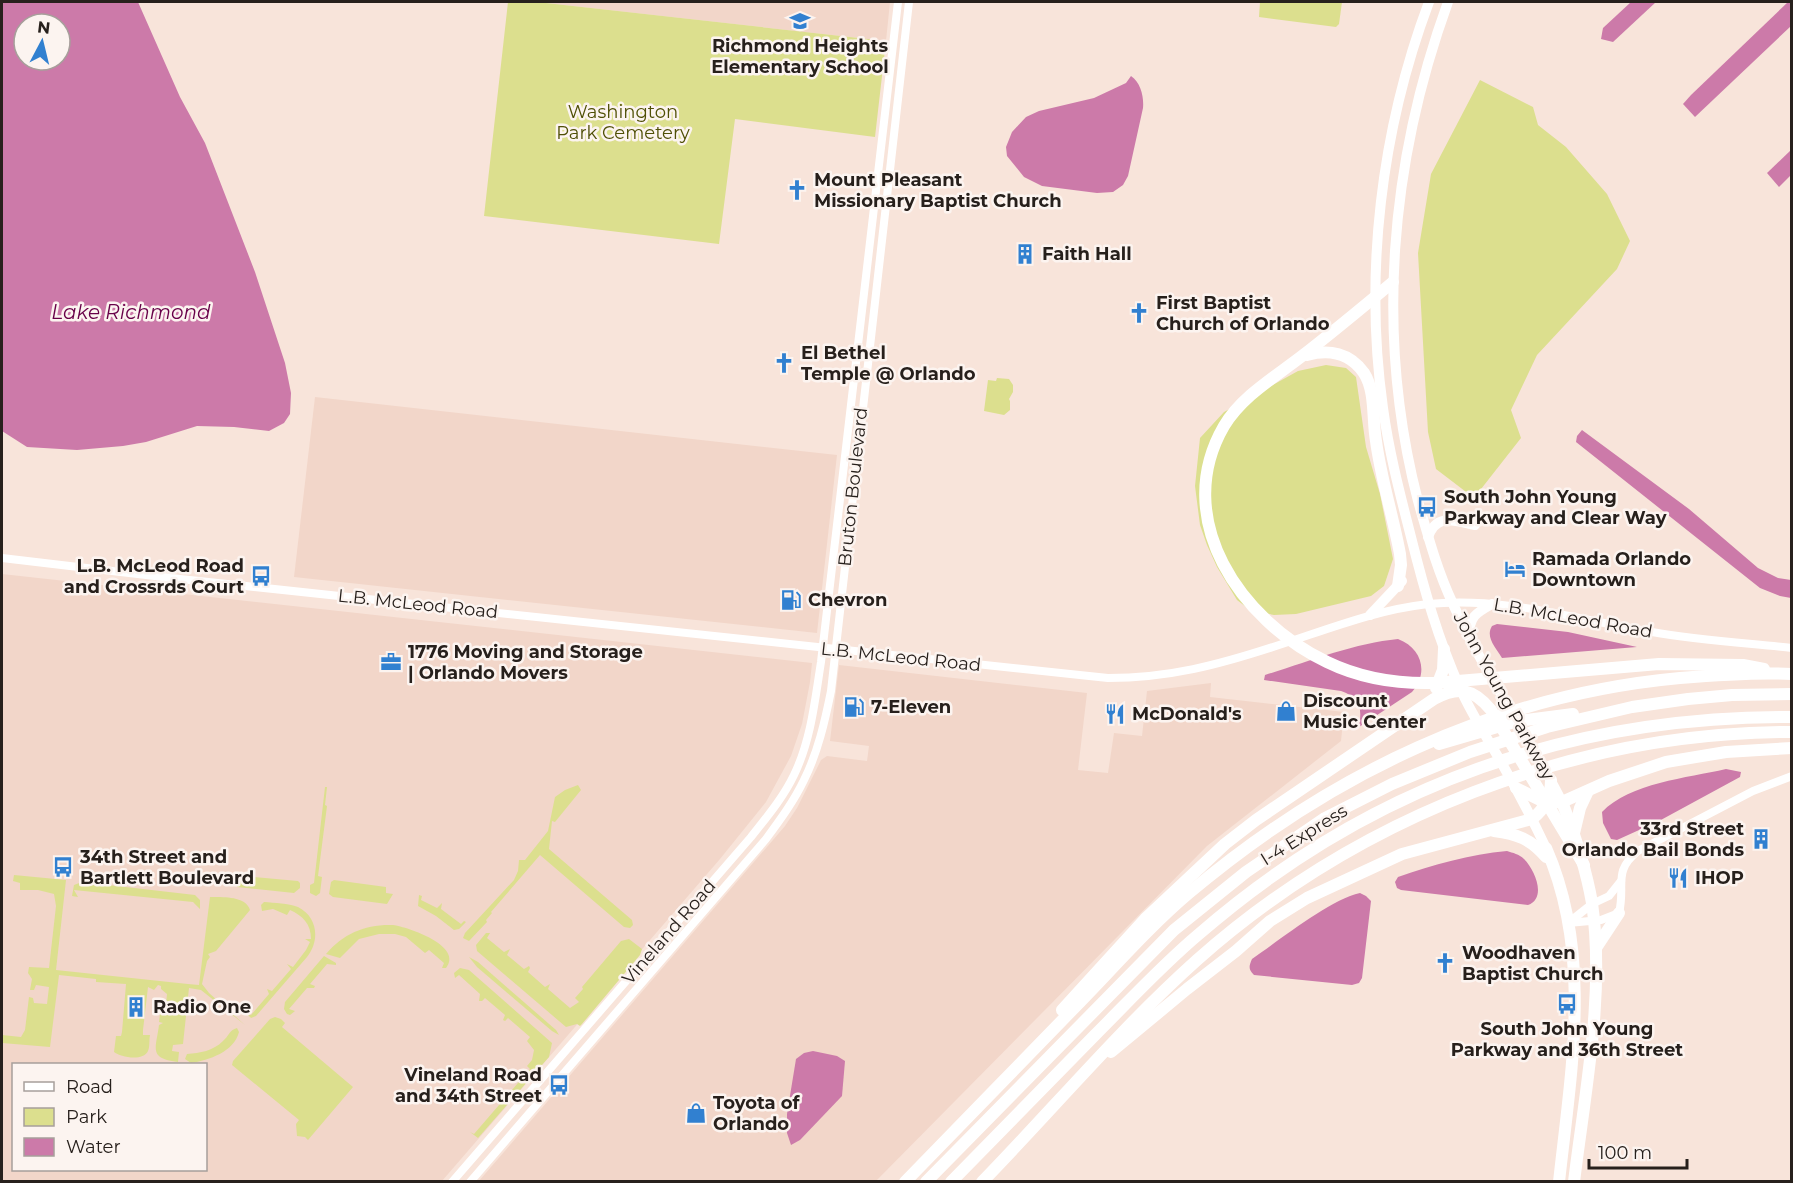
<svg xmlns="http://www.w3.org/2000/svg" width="1793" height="1183" font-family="Montserrat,sans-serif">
  <rect width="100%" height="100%" fill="#f8e4da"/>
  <g fill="#f2d6c9" fill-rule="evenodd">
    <path d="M537,2h353l-4,39z"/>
    <path d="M315,397l522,58 -20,178 -523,-56z"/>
    <path d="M2,574l810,89 -2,19 -8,42 -11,32 -25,46 -46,57 -278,322 -440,1zM14,1064h192v106h-192z"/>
    <path d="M839,665l248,28 -9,77 30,3 6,-40 28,3 5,-45 64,-8 -1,14 134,15 -3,29 -134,105 -331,335 -398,1 307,-356 12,-18 24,-48 6,-4 40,5 2,-15 -39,-5z"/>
  </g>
  <g fill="#dcdf8e">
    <path d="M508,2h29l349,39 -11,96 -140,-18 -16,125 -235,-28z"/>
    <path d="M1260,2h82l-3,22 -3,3 -77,-10z"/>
    <path d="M1480,80l53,27 5,18 28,22 41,47 23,47 -13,28 -80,86 -26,55 10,28 -47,60 -38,-29 -8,-37 -10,-179 13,-79z"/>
    <path d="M1326,365l20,3 10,9 10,70 14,47 13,65 -9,27 -13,10 -75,18 -22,1 -24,-5 -13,-10 -20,-33 -10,-22 -7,-20 -5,-39 5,-48 24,-26 74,-41z"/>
    <path d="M997,378l12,1 4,6v7l-4,7 1,2v9l-6,5 -20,-4 4,-31 8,1z"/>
    <path d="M578,785l3,5 -26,32 -3,-1 -3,28 83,71 1,5 -3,3 -6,-1 -84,-72 -49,57 1,1 -6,7 1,2 -18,19 -6,-3 2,-5 49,-53 4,-9 1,-11h6l23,-29 7,-34 10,-7z"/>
    <path d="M325,787h2l-2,18 2,1 -9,70 4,1 -2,16 -4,3 -6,-3v-8l4,-2z"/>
    <path d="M14,875l52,5 -10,90 132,14 11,1 11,-88c13,0 36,-1 40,13l-34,41 -8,3 2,3 -3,4 -5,23 7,9 36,32 -44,-35 -12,-2 -6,56 -10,1 -1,6 7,1 -1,10c-30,-4 -22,-13 -19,-37l4,-2 -4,-1 1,-8h5l2,-20 -6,-5v-3l-3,-1 -4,5 -6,-3 -5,43v5h7c-1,5 0,12 -2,16 -5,11 -28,6 -34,1l2,-16h5l1,-4 4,-48 -30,-2v-3l-37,-4 -9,72 -48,-4v-8l19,2 4,-7 4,-33 4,1 1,5 13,1 2,-17 -13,-2 -2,5h-4l2,-11 -4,-6 1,-6 20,1 7,-62 -2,-12 -16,-4h-18v-7l-7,-2z"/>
    <path d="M244,876l54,5 2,2v5l-6,5 -57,-6v-3z"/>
    <path d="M334,880l52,7v6l7,1 -6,10 -54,-7 -4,-3 2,-12z"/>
    <path d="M82,882l113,13 5,5v9l-7,-7 -119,-12 4,7 -6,-1 2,-11z"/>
    <path d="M419,895l3,1 -1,4 16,8 5,-5 -1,6 20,15 3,-3 2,1 -7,7 -5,1 -18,-14 -18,-10z"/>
    <path d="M264,902c11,1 24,1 34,5 20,10 22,34 9,50l-51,59 -5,2 -5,-5 5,2 18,-21 -2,-5 5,2 19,-22 -4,-5 6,3 13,-17 4,-8 -5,-3h6c0,-15 -8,-23 -21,-29l-3,5 -14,-6 -11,2 -1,-6z"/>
    <path d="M393,925c15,2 71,21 53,43h-4l2,-5 -15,-13 -4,3 -19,-16 -11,-3h-16l-20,5 -19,19 -14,-4c18,-21 40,-30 67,-29z"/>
    <path d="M486,933h4l-3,5 17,14 6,-3 -3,6 17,14 5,-3 1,2 -2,4 17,15 5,-3 -2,5 22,19 9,-6 -4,-4 8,-9 -1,-2 39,-46 8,-2 13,10 -2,6 -58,69 -2,2 -3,-2 -11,3 -89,-76 -1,-6z"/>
    <path d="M324,956l12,7v2l-9,-1 -17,20 5,2 -1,2h-7l-18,21 6,2 -5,4 -3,-1 -3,-5 1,-7z"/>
    <path d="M469,957l9,5 78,68 3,5 -7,-4 -75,-64z"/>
    <path d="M460,968l9,2 83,73 -3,14 -71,81 -8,-6 4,2 56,-65 -3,-3 5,-6 2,-10 -7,-9 3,-4 -22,-19 -3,3 -2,-1 2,-5 -20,-17 -3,3h-3l1,-7 -21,-19 -4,3 -1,-5z"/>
    <path d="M275,1017l6,2 4,4 -3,4 71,60 -45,53 -3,-3 -8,-1 -1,-12 3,-4 -67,-55 1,-4 37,-42z"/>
    <path d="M237,1028l2,4c-5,20 -30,28 -48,31l-6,-4 2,-5c13,-1 26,-3 36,-13 6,-5 6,-11 14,-13z"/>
  </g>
  <g fill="#cc7aa9" fill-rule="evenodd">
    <path d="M2,2h136l42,95 25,46 50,129 30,91 6,30 -1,21 -6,9 -15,8 -35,-4 -37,-1 -51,16 -23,4 -46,4 -50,-3 -25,-16zM24,24h36v36h-36z"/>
    <path d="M1631,2h25l-43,40 -12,-3 2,-11z"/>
    <path d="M1788,2h3v24l-96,91 -12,-13 8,-9z"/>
    <path d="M1131,76c10,7 13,21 12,32l-15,68 -5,9 -10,7 -16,1 -55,-7 -18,-9 -17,-21 -1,-9 6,-15 14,-15 13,-6 55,-13 32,-15z"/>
    <path d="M1791,150v25l-12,12 -12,-14z"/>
    <path d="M1582,430l107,79 69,59 20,10 13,2v18l-11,-2 -20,-8 -184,-146 1,-6z"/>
    <path d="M1497,624l71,8 69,15 -135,11c-6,-10 -17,-21 -10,-32z"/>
    <path d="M1398,639c24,9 31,34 14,53l-53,35c3,-19 2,-29 -18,-36l-77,-11 1,-5c42,-13 90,-32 133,-36z"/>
    <path d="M1726,769l15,3 -1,5 -81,44 -42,19 -6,-1 -8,-16 -1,-11c28,-29 85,-34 124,-43z"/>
    <path d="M1507,851c6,2 12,3 17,8 11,11 23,39 4,46l-127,-15 -4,-2 -2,-6 3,-5c35,-12 72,-23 109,-26z"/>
    <path d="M1360,893l6,3 5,5 -9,77 -3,5 -7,2 -98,-10c-6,-6 -5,-9 -2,-16 28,-19 77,-59 108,-66z"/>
    <path d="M813,1051l24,5 8,5 -3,35 -42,44 -9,5 -4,-12v-19l9,-55 8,-6z"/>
  </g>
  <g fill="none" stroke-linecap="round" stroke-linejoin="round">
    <g stroke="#fff" stroke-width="8">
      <path d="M2,558l178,21 928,99c61,0 110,-13 168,-32 50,-16 99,-36 152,-42 77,-8 150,16 224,28 46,8 93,11 140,16"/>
      <path d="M1568,923l33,-3 18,-7c7,-28 -7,-41 19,-62l115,-60 39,-15"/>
      <path d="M1568,923l24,-19 17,-8 12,-15"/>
      <path d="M452,1182l299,-345c15,-19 32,-39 43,-62 17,-35 21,-75 27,-113l77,-660"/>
      <path d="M470,1182l296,-343c14,-19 28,-38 38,-59 14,-28 21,-59 27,-89l78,-689"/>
    </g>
    <g stroke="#fff" stroke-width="10">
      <path d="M1429,2c-48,128 -65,271 -46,406 6,44 17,86 28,129 13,52 27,102 49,151 10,23 24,45 37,67 18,31 34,61 49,93"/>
      <path d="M1448,2c-58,160 -73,333 -30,499 10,35 19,69 35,103 31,69 75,130 109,198"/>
      <path d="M1428,537c9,-25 27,-16 47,-12"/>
      <path d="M1370,615l32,-34"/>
      <path d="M1468,636c3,-20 6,-22 24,-32"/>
    </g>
    <g stroke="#fff" stroke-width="12">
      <path d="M1393,282c-30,25 -60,50 -91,74 -27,21 -60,40 -78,70 -54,93 17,195 103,236 33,16 70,22 107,21l225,-19 84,1 21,4"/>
      <path d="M1307,355c22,-6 43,-2 57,18 12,19 8,46 12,68 5,38 17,75 24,113l1,11 -3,21"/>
      <path d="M1436,688l7,-18 1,-21"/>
      <path d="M1439,744l79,-23 55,-7"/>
      <path d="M1516,788l30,15 16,-1 47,-21 57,-19 60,-10 66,-4"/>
      <path d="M1562,802c13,33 24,66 30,101 13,91 -7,188 -18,279"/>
      <path d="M1494,831c23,3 37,8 52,26"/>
      <path d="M1574,833l6,-25 8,-17"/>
      <path d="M1546,848c47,106 25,223 13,334"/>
      <path d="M1596,948l23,-35"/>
      <path d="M1062,1010l83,-91 80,-75 31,-24 178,-121c24,-13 39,-11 57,11l93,155"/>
      <path d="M1111,1052l76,-63 49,-38 34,-30 37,-23 95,-44 130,-35c13,-10 19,-23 19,-39"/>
      <path d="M905,1182c58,-60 117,-120 175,-180 36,-37 70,-76 109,-109 141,-119 306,-198 491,-215 36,-3 75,-6 112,-4"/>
      <path d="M926,1182l248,-252 72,-58 79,-54 67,-34 78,-32 77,-25 85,-20 56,-8 44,-4 60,-1"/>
      <path d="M951,1182c48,-49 96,-98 144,-147 34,-34 67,-70 104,-101 169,-147 369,-218 593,-217"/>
      <path d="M982,1182c72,-74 138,-153 215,-222 162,-144 378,-228 595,-228"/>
    </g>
  </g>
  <defs>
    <g id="school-bare" transform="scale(1.62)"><path d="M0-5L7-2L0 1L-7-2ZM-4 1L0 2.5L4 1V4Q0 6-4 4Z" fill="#3180d0" stroke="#fcf4f0" stroke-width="2.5" paint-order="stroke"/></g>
    <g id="church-bare" transform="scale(1.62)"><path d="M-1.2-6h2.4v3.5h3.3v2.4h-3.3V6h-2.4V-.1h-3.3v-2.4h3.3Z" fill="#3180d0" stroke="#fcf4f0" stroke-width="2.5" paint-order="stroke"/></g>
    <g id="building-bare" transform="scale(1.62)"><path d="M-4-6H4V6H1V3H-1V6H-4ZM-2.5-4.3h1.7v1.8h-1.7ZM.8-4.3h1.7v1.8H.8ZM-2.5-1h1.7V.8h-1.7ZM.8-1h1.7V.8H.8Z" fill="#3180d0" stroke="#fcf4f0" stroke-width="2.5" paint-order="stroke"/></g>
    <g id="bus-bare" transform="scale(1.62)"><path d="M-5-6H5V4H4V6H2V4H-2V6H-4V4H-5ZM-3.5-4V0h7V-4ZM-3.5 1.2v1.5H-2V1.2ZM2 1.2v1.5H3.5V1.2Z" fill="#3180d0" stroke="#fcf4f0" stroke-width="2.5" paint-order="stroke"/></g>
    <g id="hotel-bare" transform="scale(1.62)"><path d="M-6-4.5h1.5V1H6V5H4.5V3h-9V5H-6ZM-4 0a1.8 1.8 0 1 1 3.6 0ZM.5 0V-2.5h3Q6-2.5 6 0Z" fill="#3180d0" stroke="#fcf4f0" stroke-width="2.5" paint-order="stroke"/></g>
    <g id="fuel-bare" transform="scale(1.62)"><path d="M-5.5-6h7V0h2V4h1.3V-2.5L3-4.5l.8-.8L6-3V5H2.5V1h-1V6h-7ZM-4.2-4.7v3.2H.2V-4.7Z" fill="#3180d0" stroke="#fcf4f0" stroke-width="2.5" paint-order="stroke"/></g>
    <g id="office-bare" transform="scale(1.62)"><path d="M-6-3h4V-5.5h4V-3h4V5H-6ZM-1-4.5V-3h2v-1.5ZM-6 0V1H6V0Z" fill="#3180d0" stroke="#fcf4f0" stroke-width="2.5" paint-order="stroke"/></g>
    <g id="shop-bare" transform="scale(1.62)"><path d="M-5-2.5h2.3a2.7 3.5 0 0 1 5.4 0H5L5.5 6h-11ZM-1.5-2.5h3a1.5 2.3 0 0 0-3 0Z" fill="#3180d0" stroke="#fcf4f0" stroke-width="2.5" paint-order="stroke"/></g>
    <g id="restaurant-bare" transform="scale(1.62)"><path d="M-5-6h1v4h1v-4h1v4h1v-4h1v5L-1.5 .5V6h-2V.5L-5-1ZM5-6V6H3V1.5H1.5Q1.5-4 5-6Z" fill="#3180d0" stroke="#fcf4f0" stroke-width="2.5" paint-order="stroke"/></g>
  </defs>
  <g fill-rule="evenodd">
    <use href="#school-bare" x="800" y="21"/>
    <use href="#church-bare" x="797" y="190"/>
    <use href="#building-bare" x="1025" y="254"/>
    <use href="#church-bare" x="1139" y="313"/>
    <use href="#church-bare" x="784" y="363"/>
    <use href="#bus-bare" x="1427" y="507"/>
    <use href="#hotel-bare" x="1515" y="569"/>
    <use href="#bus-bare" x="261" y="576"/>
    <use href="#fuel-bare" x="791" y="600"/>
    <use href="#office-bare" x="391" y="662"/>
    <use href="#fuel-bare" x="854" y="707"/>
    <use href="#shop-bare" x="1286" y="711"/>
    <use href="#restaurant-bare" x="1115" y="714"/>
    <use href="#building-bare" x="1761" y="839"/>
    <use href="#bus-bare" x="63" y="867"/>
    <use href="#restaurant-bare" x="1678" y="878"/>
    <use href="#church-bare" x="1445" y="963"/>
    <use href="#bus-bare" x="1567" y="1004"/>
    <use href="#building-bare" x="136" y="1007"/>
    <use href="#bus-bare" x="559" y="1085"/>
    <use href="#shop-bare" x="696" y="1113"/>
  </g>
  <g text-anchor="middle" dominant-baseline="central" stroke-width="5" stroke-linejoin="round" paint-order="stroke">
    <g font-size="18" font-weight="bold" fill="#27201c" stroke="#fcf4f0" text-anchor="start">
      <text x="800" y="46" text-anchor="middle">Richmond Heights<tspan x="800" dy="21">Elementary School</tspan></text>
      <text x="814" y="180">Mount Pleasant<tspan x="814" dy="21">Missionary Baptist Church</tspan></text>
      <text x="1042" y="254">Faith Hall</text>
      <text x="1156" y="303">First Baptist<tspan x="1156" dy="21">Church of Orlando</tspan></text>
      <text x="801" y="353">El Bethel<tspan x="801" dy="21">Temple @ Orlando</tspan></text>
      <text x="1444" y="497">South John Young<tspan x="1444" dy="21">Parkway and Clear Way</tspan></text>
      <text x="1532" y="559">Ramada Orlando<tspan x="1532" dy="21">Downtown</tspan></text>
      <text x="244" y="566" text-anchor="end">L.B. McLeod Road<tspan x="244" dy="21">and Crossrds Court</tspan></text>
      <text x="808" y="600">Chevron</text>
      <text x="408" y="652">1776 Moving and Storage<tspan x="408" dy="21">| Orlando Movers</tspan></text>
      <text x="1303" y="701">Discount<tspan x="1303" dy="21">Music Center</tspan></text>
      <text x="871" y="707">7-Eleven</text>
      <text x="1132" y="714">McDonald's</text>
      <text x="1744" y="829" text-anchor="end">33rd Street<tspan x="1744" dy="21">Orlando Bail Bonds</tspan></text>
      <text x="80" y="857">34th Street and<tspan x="80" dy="21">Bartlett Boulevard</tspan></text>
      <text x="1695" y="878">IHOP</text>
      <text x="1462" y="953">Woodhaven<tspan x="1462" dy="21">Baptist Church</tspan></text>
      <text x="153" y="1007">Radio One</text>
      <text x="1567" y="1029" text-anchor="middle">South John Young<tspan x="1567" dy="21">Parkway and 36th Street</tspan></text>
      <text x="542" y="1075" text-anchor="end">Vineland Road<tspan x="542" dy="21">and 34th Street</tspan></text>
      <text x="713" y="1103">Toyota of<tspan x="713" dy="21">Orlando</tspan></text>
    </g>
    <g font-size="18" fill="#4f4f05" stroke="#fcf4f0">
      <text x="623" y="112">Washington<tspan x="623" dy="21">Park Cemetery</tspan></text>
    </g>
    <g font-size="18" fill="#27201c" stroke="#fcf4f0">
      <text transform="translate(853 487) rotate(-84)">Bruton Boulevard</text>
      <text transform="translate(418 604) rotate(6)">L.B. McLeod Road</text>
      <text transform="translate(1573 618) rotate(10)">L.B. McLeod Road</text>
      <text transform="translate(901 657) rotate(6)">L.B. McLeod Road</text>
      <text transform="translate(1504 696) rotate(61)">John Young Parkway</text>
      <text transform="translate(1304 835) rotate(-32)">I-4 Express</text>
      <text transform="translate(669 932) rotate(-49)">Vineland Road</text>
    </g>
    <g font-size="20" font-style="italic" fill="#680049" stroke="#fcf4f0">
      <text x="131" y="312">Lake Richmond</text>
    </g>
  </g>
  <rect width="1793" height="1183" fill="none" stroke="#27201c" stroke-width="6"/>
  <rect x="12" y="1063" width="195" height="108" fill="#fcf4f0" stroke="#a79f9b" stroke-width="1.5"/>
  <rect x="24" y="1082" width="30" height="9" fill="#ffffff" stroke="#a79f9b" stroke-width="1.5"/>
  <text x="66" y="1093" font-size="18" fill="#27201c">Road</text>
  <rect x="24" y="1108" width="30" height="18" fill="#dcdf8e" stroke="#a79f9b" stroke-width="1.5"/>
  <text x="66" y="1123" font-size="18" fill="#27201c">Park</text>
  <rect x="24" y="1138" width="30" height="18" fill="#cc7aa9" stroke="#a79f9b" stroke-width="1.5"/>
  <text x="66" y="1153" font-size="18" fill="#27201c">Water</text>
  <g transform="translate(42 42) rotate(7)"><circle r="28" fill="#fcf4f0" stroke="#a79f9b" stroke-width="1.5"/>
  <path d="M0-4.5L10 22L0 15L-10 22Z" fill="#3180d0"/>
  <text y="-9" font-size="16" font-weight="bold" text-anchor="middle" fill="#27201c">N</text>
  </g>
  <path d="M1589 1159v9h98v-9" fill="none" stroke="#27201c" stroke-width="3"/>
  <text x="1598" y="1159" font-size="18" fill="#27201c" stroke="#fcf4f0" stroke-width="4.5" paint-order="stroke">100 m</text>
</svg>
